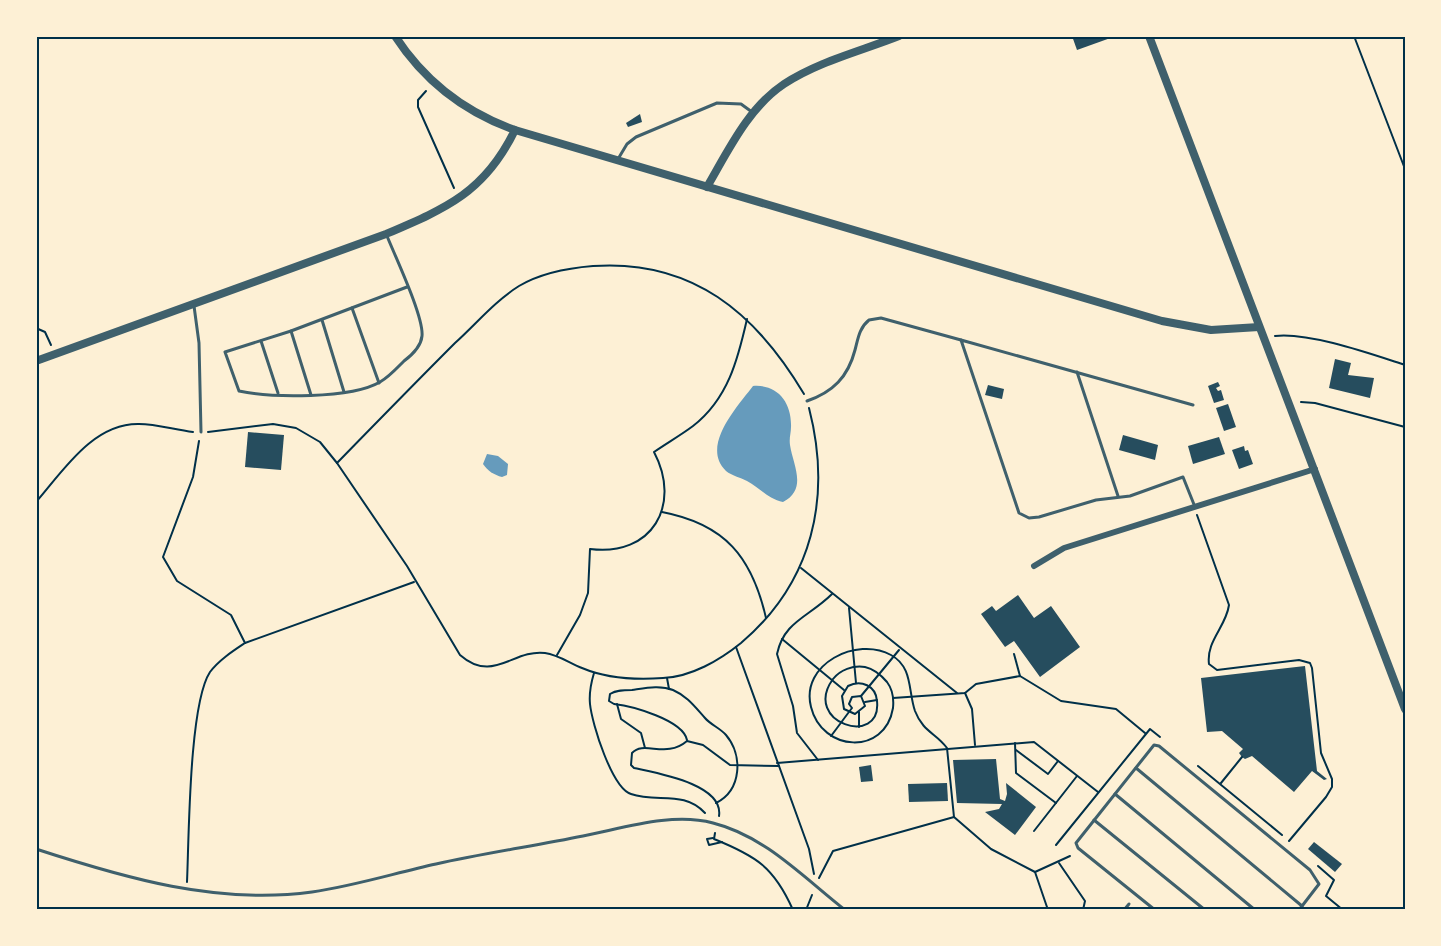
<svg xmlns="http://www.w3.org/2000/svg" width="1441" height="946" font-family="Inter,sans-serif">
  <rect width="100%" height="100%" fill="#fdf0d5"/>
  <g fill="#669bbc">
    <path d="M753,386c24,-2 39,16 38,41 0,6 -2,11 -1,18 3,20 18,44 -7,57 -15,-3 -23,-14 -36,-21 -7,-4 -15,-5 -21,-10 -26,-25 12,-65 27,-85z"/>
    <path d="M487,454l11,2 10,8 -1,11 -5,2c-8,-2 -14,-6 -19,-13z"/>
  </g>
  <g fill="#264d5e">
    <path d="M1072,36h44l-39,14z"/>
    <path d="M640,114l2,8 -14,5 -2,-4z"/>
    <path d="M1335,359l16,4 -3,12 26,3 -4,20 -41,-10z"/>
    <path d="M1218,382l2,4 -4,2 2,3 3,-1 3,10 -10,3 -6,-17z"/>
    <path d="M988,385l16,4 -2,10 -17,-4z"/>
    <path d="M1228,404l8,23 -12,4 -8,-23z"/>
    <path d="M248,432l36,3 -3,35 -36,-3z"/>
    <path d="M1123,435l35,10 -3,15 -36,-10z"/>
    <path d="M1219,437l6,17 -32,10 -5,-18z"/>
    <path d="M1244,446l1,5 3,-1 5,14 -14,5 -7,-19z"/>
    <path d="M1018,595l16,23 17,-12 29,41 -40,30 -26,-36 -9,6 -24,-33 11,-8 4,5z"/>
    <path d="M1305,666l12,105 10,8 -3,1 -12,-9 -18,21 -42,-36 -7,3 -3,-2 -3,-4 4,-4 -21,-18 -15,1 -6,-54z"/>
    <path d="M996,759l4,40 5,2 2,-7 -1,-11 30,24 -21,28 -30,-23 14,-3 3,-5 -45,-1 -4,-43z"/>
    <path d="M871,765l2,16 -12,1 -2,-15z"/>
    <path d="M947,783l1,18 -39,1 -1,-18z"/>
    <path d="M1314,842l28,22 -7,8 -27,-23z"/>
  </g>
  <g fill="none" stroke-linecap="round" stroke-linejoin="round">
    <g stroke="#003049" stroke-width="2">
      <path d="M1354,36l51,133"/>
      <path d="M426,91l-8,9v7l36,81"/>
      <path d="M36,328l9,4 6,13"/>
      <path d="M1275,336c34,-4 96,18 130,29"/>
      <path d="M1301,402l14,1 90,24"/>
      <path d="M208,432l65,-8 23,4 24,14 17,21 70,103 53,89c33,29 53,-6 85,-2 14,2 24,10 37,15 26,11 54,12 81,10 28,-1 57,-18 78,-35 72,-61 91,-146 68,-235"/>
      <path d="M199,441l-6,36 -30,80 14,24 54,34 14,28"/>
      <path d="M337,463c39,-40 78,-80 118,-120 21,-19 40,-42 64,-57 22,-13 49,-18 74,-20 99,-7 163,47 211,128"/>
      <path d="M36,502c27,-31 57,-79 103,-78 18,0 36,6 54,8"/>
      <path d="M662,512c63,12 90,45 104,106"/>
      <path d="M1197,515l32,90c-3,22 -23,36 -20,59l8,6 82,-10 11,3 2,5 9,85 11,26v8l-6,10 -37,44"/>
      <path d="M801,568l156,125"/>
      <path d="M849,608l7,75"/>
      <path d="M782,639l62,51"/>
      <path d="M736,647l73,202 5,25"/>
      <path d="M1014,654l6,22"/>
      <path d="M557,655l23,-40 8,-22 2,-44c62,8 92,-44 64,-97 13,-9 27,-17 39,-26 35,-27 45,-67 54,-107"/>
      <path d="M594,673c-3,10 -5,21 -4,31 2,20 22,84 41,90 26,9 53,-4 74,19"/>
      <path d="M667,678l2,11"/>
      <path d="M965,693l7,16 3,36"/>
      <path d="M861,696l38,-46"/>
      <path d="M893,698l72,-5 11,-9 44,-8 41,25 55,8 29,24"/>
      <path d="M865,702l12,-2"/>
      <path d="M617,704l4,15 20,14 4,15"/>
      <path d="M859,712v15"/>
      <path d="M831,736c7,-9 14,-19 21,-28l-3,-4 3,-7 9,-1 4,10 -10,8 -11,-5 -2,-13 6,-10c13,-7 28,0 29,15 5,47 -76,22 -44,-22 7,-9 20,-14 32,-12 9,2 16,8 22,15 6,8 7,16 6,26 -8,48 -71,44 -82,-1 -11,-43 46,-71 80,-52 22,12 17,36 24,56 8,21 21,22 32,37l7,69 37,32 44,23 13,38"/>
      <path d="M687,740c-4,-20 -55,-34 -73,-36l-5,-3 1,-7c6,-4 14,-4 22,-4 14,-2 28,-5 41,0 14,6 22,17 32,28 6,7 15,10 21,17 17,20 16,55 -10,68"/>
      <path d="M1015,743l1,30 40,30"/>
      <path d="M1016,750l32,24 10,-13"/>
      <path d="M818,760l-21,-27 -4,-27 -16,-52c7,-33 32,-37 55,-60"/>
      <path d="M777,763l257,-21 64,50"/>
      <path d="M1198,766l84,69"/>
      <path d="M1221,783l21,-26"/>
      <path d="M719,816c5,-32 -63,-43 -85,-48l-3,-3 1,-12c12,-13 34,6 55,-12l16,4 27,20 49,1"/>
      <path d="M1034,831l43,-55"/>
      <path d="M715,833l-1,6c42,17 60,28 79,71"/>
      <path d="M713,838l-6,1 2,6 13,-3"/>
      <path d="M1056,845l94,-116 10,8"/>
      <path d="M1059,863l26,38 -2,9"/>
      <path d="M1318,866l16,14 -8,16 17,14"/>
      <path d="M1035,872l35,-16"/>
      <path d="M819,878l14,-27 121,-34"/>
      <path d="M187,882c2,-44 2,-178 23,-210 9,-12 23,-21 35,-29l169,-61"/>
      <path d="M806,910l6,-15"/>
    </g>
    <g stroke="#3f606c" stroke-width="3">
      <path d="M618,159l9,-15 9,-7 81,-34 24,1 11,8"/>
      <path d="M387,236c8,20 37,81 35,100 -1,10 -10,19 -18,25 -7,7 -15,16 -24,21 -29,17 -109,16 -141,9l-14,-39 66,-21 116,-44"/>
      <path d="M194,306l5,37 2,89"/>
      <path d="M352,308l27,75"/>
      <path d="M322,320l22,72"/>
      <path d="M291,331l20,64"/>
      <path d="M261,341l17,52"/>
      <path d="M1077,372l41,124"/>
      <path d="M807,401c26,-9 41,-24 48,-51 3,-11 4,-22 14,-30l12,-2 80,22"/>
      <path d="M1193,405l-232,-65 58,173 10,5 10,-1 57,-17 34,-4 53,-19 12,30"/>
      <path d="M1136,768l166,138"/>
      <path d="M1115,794l140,116"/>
      <path d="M1094,820l111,90"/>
      <path d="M36,849c89,29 181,56 276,43 42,-6 83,-19 124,-28 49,-11 98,-18 147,-28 41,-8 89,-24 130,-13 52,13 91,55 132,87"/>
      <path d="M1124,910l5,-6"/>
      <path d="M1155,910l-77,-62 -2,-5 78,-98 5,1 151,124 9,14 -20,26"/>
    </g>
    <path stroke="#3f606c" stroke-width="6" d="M1034,566l30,-18 251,-79"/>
    <g stroke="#3f606c" stroke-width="8">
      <path d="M395,36c30,46 69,76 120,94l647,191 49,9 48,-3"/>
      <path d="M1149,36l256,673"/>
      <path d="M707,187c21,-36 41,-79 77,-103 33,-22 77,-33 115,-48"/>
      <path d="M36,361l350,-127c61,-26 99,-42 129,-104"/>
    </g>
  </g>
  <rect width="1441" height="946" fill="none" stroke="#fdf0d5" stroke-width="75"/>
  <rect x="38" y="38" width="1366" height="870" fill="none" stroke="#003049" stroke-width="2"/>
</svg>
